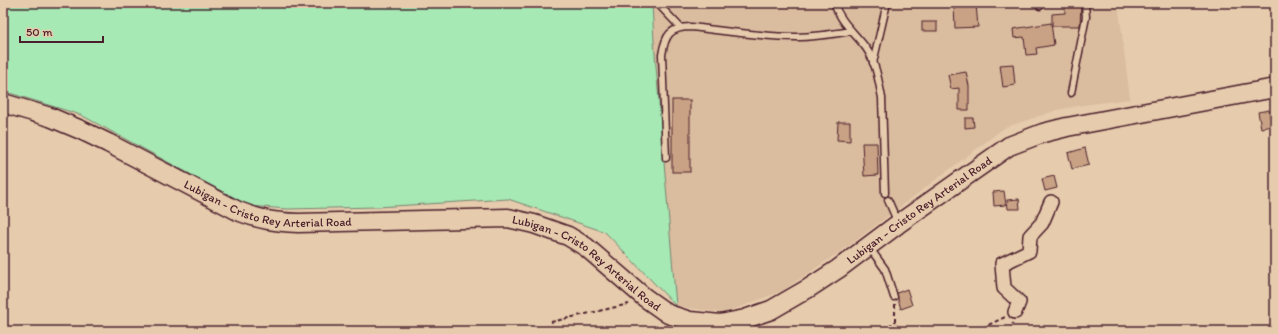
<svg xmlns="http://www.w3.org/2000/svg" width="1278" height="334" font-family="Itim,sans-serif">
  <rect width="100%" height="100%" fill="#e6cbad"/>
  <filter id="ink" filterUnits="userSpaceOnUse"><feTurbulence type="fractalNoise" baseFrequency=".025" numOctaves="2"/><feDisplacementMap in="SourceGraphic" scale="8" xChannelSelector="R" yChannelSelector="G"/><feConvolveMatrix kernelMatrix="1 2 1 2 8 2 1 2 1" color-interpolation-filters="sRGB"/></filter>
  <g filter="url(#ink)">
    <path fill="#dabc9f" d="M652,3h466l12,96 -48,6 -25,5 -53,18 -157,119 -65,44 -58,22 -48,-7 -22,-264z"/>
    <path fill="#a6e9b4" stroke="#788470" d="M3,3h649l2,39 22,264 -71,-74 -97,-33 -131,8 -89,2 -39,-3 -168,-91 -78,-24z"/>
    <g fill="#c9a285" stroke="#4a1f2b">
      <path d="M1065,3h16l-1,23h-28v-12l13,-1z"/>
      <path d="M976,4l2,23 -23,1 -1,-23z"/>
      <rect x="922" y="22" width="15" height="9"/>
      <path d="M1051,23l3,22 -18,3 1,6 -11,1 -2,-18 -10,1 -1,-9z"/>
      <path d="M1013,64l2,21 -12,2 -3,-22z"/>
      <path d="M966,72l3,14v24h-10v-22l-8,1 -3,-14z"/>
      <rect x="672" y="100" width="18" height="72"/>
      <path d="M1269,110l3,16 -11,2 -3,-16z"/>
      <path d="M965,118h8l1,9 -9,1z"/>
      <path d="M838,122h12v19l-13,-1z"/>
      <path d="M862,143h15l1,32 -14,1z"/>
      <path d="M1085,148l4,17 -17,4 -4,-16z"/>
      <path d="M1054,176l3,12 -12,3 -3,-12z"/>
      <path d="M1004,191l2,14 -12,1 -1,-14z"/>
      <path d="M1019,199l1,10h-12l-1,-9z"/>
      <path d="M907,289l5,16 -11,4 -3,-10 -1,-6z"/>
    </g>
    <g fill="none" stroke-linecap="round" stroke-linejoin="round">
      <g stroke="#4a1f2b" stroke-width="9">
        <g id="lane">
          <path d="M659,3l1,3 20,21"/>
          <path d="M834,3c6,19 21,30 32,45 10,14 13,35 16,50l3,95"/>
          <path d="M1040,6v-3"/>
          <path d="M873,63l14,-60"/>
          <path d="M1071,93l15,-76 -1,-14"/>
          <path d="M666,158l-4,-103c3,-20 8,-28 29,-28 35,4 70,10 105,10 19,0 37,-3 55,-6"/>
          <path d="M888,200l10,23"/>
          <path d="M869,247l16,22 9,28"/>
        </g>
      </g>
      <g stroke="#4a1f2b" stroke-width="16">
        <path id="street" d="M1015,312l4,-10 -15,-14 -2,-24 27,-13 1,-15 12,-13 9,-21"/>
      </g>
      <g stroke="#4a1f2b" stroke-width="21">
        <g id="secondary">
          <path id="s1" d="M3,103l47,14 31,13 27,13 130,68c23,9 36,11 60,12l210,-5 26,6 34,12 18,11 58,50 24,17 22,7 30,3 25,-5 26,-9 38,-22 29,-19 60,-45 111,-78 34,-13 24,-6 208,-39"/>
        </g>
      </g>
      <g stroke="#4a1f2b" stroke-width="2" stroke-dasharray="4 3" stroke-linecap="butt">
        <path d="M895,304v18l4,9"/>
        <path d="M551,322l78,-18"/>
        <path d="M884,331l11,-9"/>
        <path d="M976,331l29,-14"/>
        <path d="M1010,331l3,-8"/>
      </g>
      <use href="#lane" stroke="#e6cbad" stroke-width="6"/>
      <use href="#street" stroke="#e6cbad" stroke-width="13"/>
      <use href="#secondary" stroke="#e6cbad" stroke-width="18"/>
    </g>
  </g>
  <g text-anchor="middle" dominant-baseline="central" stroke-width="3" stroke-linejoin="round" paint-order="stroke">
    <g font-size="12" fill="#4a1f2b" stroke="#e6cbad">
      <text stroke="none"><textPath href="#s1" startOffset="287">Lubigan - Cristo Rey Arterial Road</textPath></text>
      <text stroke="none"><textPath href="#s1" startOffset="1006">Lubigan - Cristo Rey Arterial Road</textPath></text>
      <text stroke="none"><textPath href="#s1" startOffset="623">Lubigan - Cristo Rey Arterial Road</textPath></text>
    </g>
  </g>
  <rect width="1278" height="334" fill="none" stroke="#e6cbad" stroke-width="16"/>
  <rect x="8" y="8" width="1262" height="318" fill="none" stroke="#4a1f2b" stroke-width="1.5" filter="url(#ink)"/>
  <path d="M20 36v6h83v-6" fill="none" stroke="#4a1f2b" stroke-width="2"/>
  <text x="26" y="36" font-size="12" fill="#4a1f2b" stroke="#e6cbad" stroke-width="3" paint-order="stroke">50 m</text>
</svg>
